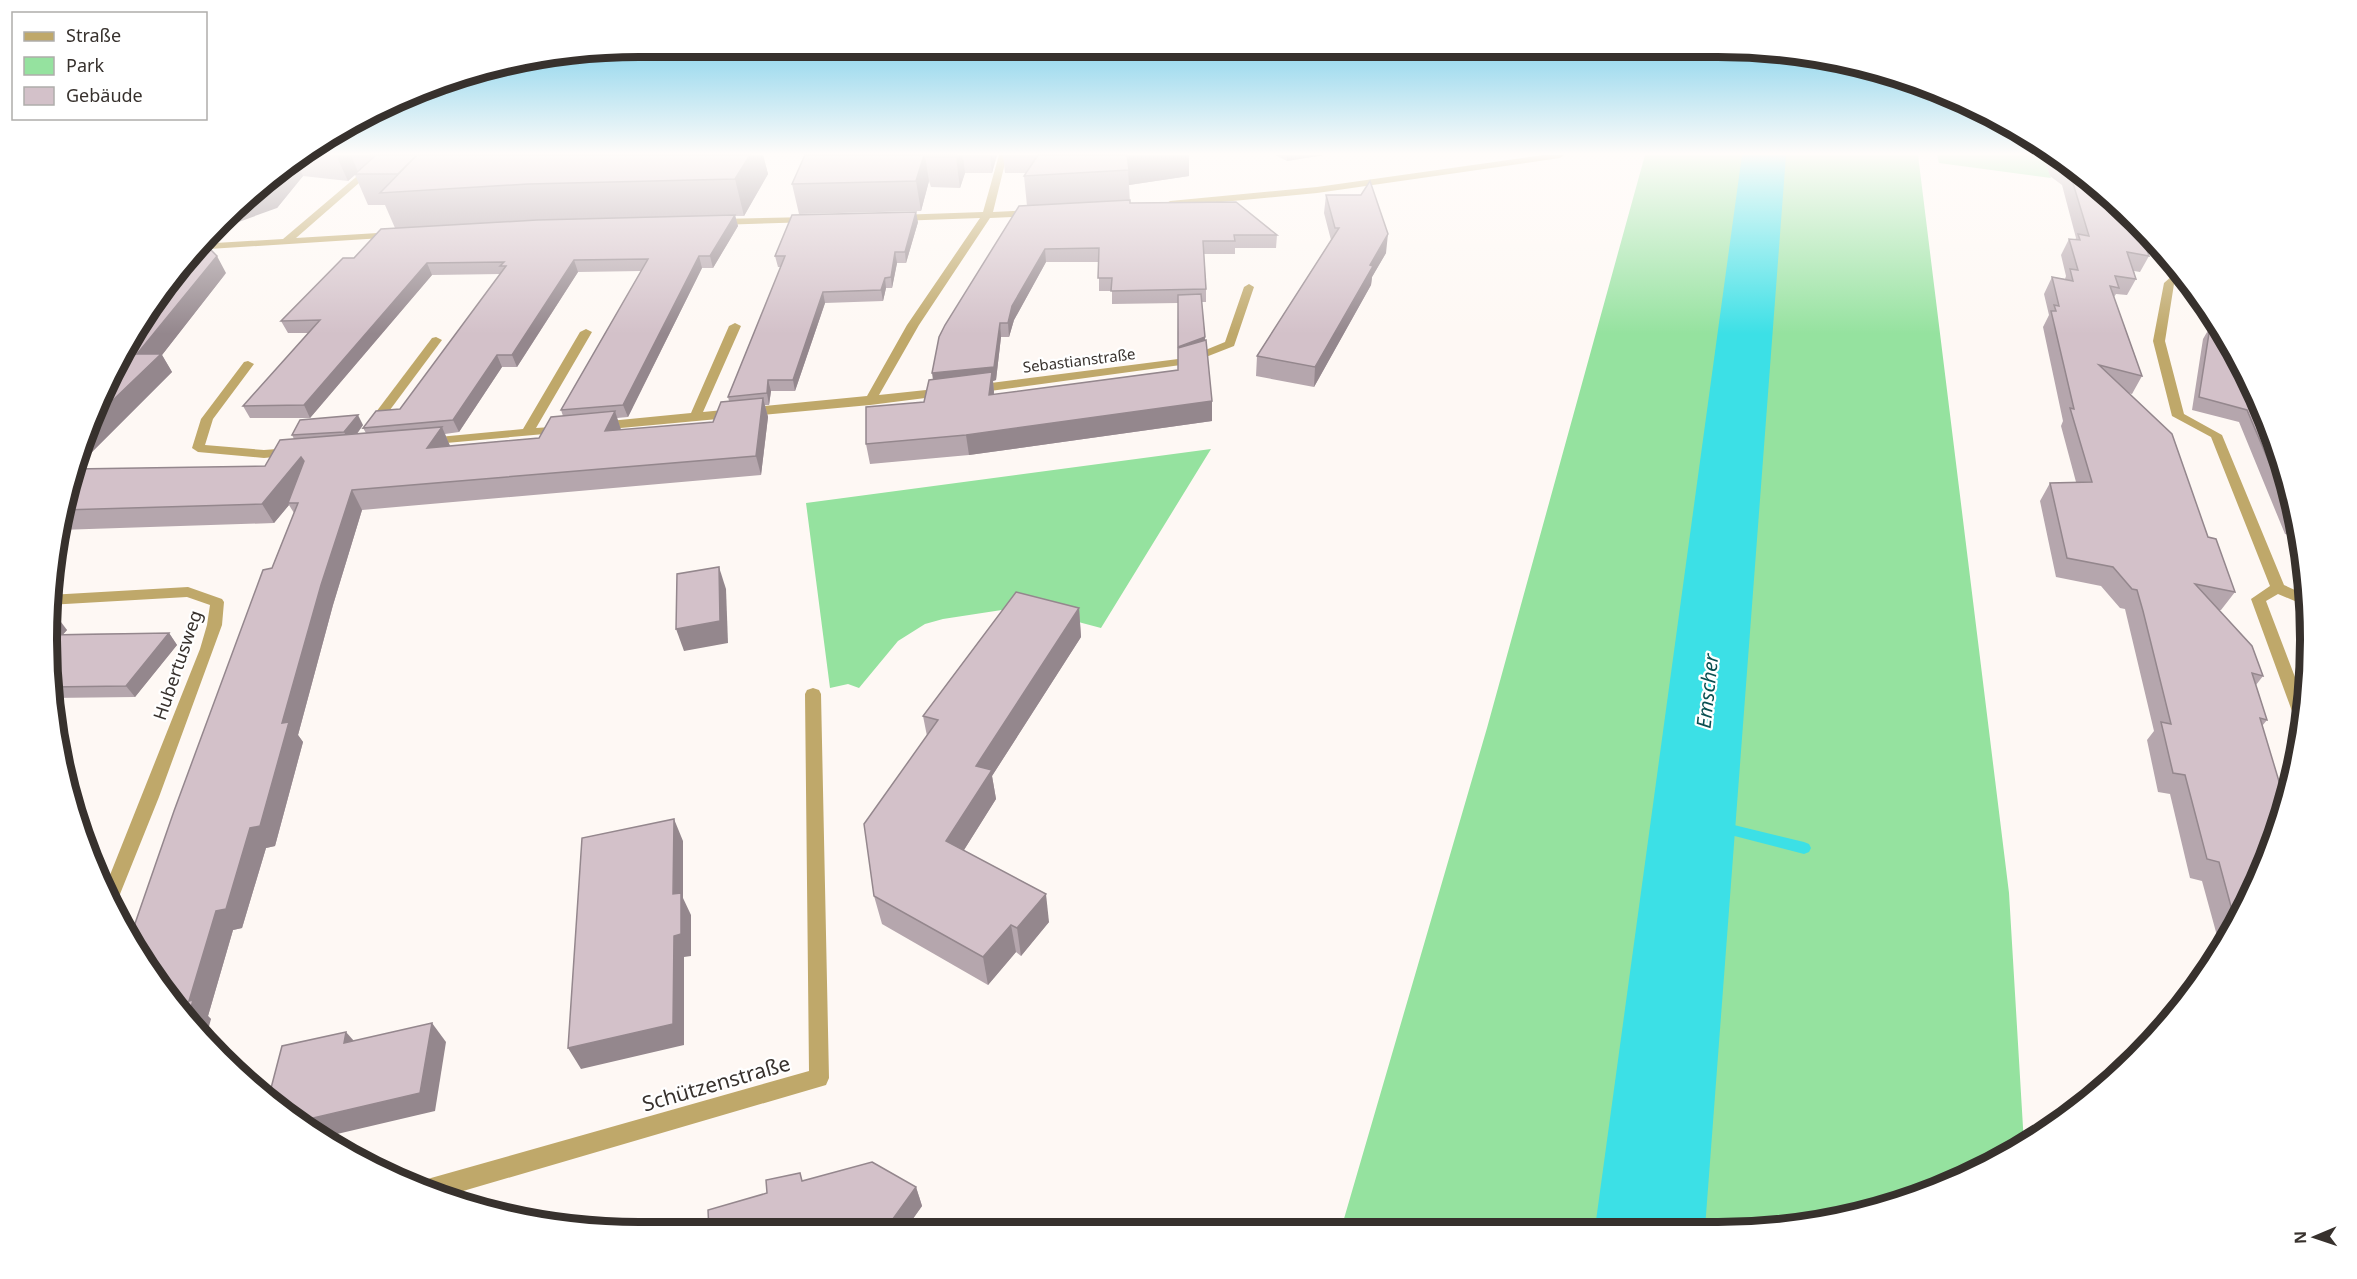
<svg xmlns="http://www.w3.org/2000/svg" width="2357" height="1279" font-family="'Noto Sans',sans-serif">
  <rect width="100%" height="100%" fill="#fef8f4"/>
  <g fill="#95e29f">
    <path d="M1645,155h273l91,738 15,251 -116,57 -113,26 -454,2 146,-501z"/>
    <path d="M1937,155h106l8,23 -112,-15z"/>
    <path d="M1211,449l-110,179 -79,-21 -79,12 -18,5 -27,17 -39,47 -11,-4 -18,4 -24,-185z"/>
  </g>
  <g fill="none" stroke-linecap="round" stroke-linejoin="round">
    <path fill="#3ce0e6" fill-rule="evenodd" d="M1693,815l111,27 5,2 2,4 -2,4 -5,2 -116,-30 -2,-4 2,-4z"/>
    <path fill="#3ce0e6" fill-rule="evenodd" d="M1742,155h44l-81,1073h-110z"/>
    <g fill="#bfa86a" fill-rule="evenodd">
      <path d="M382,155h9l-95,83 98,-6 5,3 -1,2 -205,13 6,-6 84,-5z"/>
      <path d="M999,155h8l-14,57 42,-2 5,3 -5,3 -45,2 -71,107 -40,70 66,-7 6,4 -2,3 -79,10 -271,25 -6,-4 6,-4 92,-9 38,-87 6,-3 6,3 -38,86 164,-16 40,-71 73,-107 -83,3 -5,-3 5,-3 86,-3z"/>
      <path d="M1543,155h21l-4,3 -243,35 -147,14 -5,-3 5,-3 147,-14z"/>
      <path d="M810,217l5,3 -2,2 -96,3 -5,-3 5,-3z"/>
      <path d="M2180,269l5,6 -11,9 -9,57 19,73 38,21 62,150 24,11 1,11 -31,-13 -12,7 40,105 -3,22 -7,-6 -45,-123 19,-13 -59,-149 -39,-21 -19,-75 11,-58z"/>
      <path d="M1249,284l5,3 -20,59 -46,18 -213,29 -6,-4 6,-4 211,-27 39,-16 19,-55z"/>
      <path d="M586,329l6,3 -56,96 31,-2 2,3 -2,3 -143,13 -2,-3 2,-3 4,-1 95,-9 57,-97z"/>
      <path d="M436,337l6,3 -67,90h-8l-2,-3 2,-3 65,-86z"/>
      <path d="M248,361l6,3 -41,55 -8,26 59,5 27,-2 6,4 -2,3 -31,3 -66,-6 -6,-4 9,-29 43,-57z"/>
      <path d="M188,587l34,12 2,3 -2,23 -63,172 -41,102 -6,6 -8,-15 96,-241 7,-24 3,-20 -23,-8 -139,8 1,-10z"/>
      <path d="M813,688l6,2 2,4 8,384 -3,7 -380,111 -25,-10 2,-5 8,-3 378,-107 -4,-377 2,-4z"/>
    </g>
  </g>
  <g fill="#b5a6ad" fill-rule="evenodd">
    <path d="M300,155h463l5,19 -24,42h-9l3,10 -25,42h-11l-74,149 -11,1 4,12 92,-8 16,-21 -1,-4 53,-130h-3l-3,-11 143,-34 -12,41h-9l-5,25h-6l-3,13 -58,2 -30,88h-24l-2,14h-4l3,12 -7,58 -399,35 -29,95 -35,130 5,7 -28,104 -9,2 -24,80 -9,2 -25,86 3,3 -17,12 78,-463 22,-55 -5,-8 -15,18 -215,7 8,-44 25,-74 134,-139 -64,82 10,17 -97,97 190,-3 29,-27 -2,-4 71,-10 -6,9 9,-1 -3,-5 37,-19 101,-135 -69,1 -122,143h-60l-7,-12 66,-73h-21l-7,-12 73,-63 41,-30 -10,-23h-17l-13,-30 -7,6 -45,-5 -26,32 1,-39zM641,271l-80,139 2,6 -24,22 -89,8 -5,-12 14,-2 43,-65h15l61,-95z"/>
    <path d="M805,155h192l-5,18h-27l-5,15 -29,-1 -2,-6 -8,30 -122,3 -7,-30z"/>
    <path d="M1003,155h186v21l-60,9 1,18 147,32 -1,13h-41v6h-31l2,35v13h-4l10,119 -243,34 -99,9 -4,-20 58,-42 9,-23 94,-173 -3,-30 2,-3h-21zM1046,262h53v29h13v13l66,-1v67l-184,25 -1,-14 3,-1 5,-43h8l5,-17z"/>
    <path d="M1275,155h49l-37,6z"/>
    <path d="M2043,155h11l54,38 38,41 -5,-1 8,23 -9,16 -6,-1 2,8 -9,16 -11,-1 -2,3 28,79 -10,18 -4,-1 80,144 27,55 -14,18h-2l44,66 -7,9 11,35 -5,6 17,104 -48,106 -6,9 -6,-2 -17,-62 -12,-3 -20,-84 -12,-2 -11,-52 7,-9 -29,-122 -5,-1 -19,-22 -45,-9 -16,-76 10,-18 26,-1 -15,-56 2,-5 -20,-94 6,-12 -5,-21 8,-17 13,2 1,-3 -5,-21 8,-16 6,1 1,-2 -14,-53 -12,-9z"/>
    <path d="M1326,195l60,58 -14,24 -1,8 -57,102 -58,-11 1,-20 74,-116 -7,-27z"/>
    <path d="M2210,327l80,159 9,51 -14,-3 -46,-112 -47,-12 11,-71z"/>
    <path d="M1079,608l2,29 -89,139 4,23 -32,51 85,72 -28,34 -5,-4 -28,33 -106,-61 -8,-28 53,-160 -4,-20z"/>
    <path d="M48,619l19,11 -4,4 106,-1 8,12 -42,52 -84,1 -3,-19z"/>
    <path d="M804,1181l112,6 6,19 -17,24 -196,1 58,-38z"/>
  </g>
  <g fill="#94878d">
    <path d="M336,155h15l7,17 -10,9z"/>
    <path d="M750,155h13l5,19 -24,42 -9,-37z"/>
    <path d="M924,155h1l4,26 -8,30 -5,-30z"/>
    <path d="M957,155h6l2,18 -5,15 -4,-31z"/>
    <path d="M990,155h7l-5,18z"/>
    <path d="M1127,155h62v21l-60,9z"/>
    <path d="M1287,155h37l-37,6z"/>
    <path d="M295,158l8,18 -26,32 -66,24 67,-63z"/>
    <path d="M916,212l2,10 -12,41 -1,-11z"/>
    <path d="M735,215l3,11 -25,42 -3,-12z"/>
    <path d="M1388,234l-2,19 -14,24 -1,8 -57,102 1,-20 55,-102z"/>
    <path d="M1045,249l1,13 -32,58 -5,17 -1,-14 4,-17z"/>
    <path d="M895,252l2,11 -5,25 -1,-11z"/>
    <path d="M217,256l9,17 -64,82 10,17 -101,101 16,-48 50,-71z"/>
    <path d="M699,256l3,12 -74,149 -5,-12z"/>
    <path d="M574,260l4,12 -61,95 -5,-12z"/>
    <path d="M427,263l5,12 -122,143 -6,-13z"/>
    <path d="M885,278l1,10 -3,13 -2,-11z"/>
    <path d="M823,292l2,11 -30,88 -2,-11z"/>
    <path d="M1000,323l1,14 -5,43 -3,1 1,11 -3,24 -57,-29 -2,-14z"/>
    <path d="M1205,337v11l-27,9v-10z"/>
    <path d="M497,355l5,12 -43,65 -6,-12z"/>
    <path d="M768,380l3,11 -2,14 -2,-12z"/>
    <path d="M763,398l5,19 -7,58 -5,-19z"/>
    <path d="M1212,401v20l-243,34 -3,-20z"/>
    <path d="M615,411l6,19 -16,1z"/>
    <path d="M358,415l5,10 -13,18 -6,-11z"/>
    <path d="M442,427l8,19 -23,2z"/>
    <path d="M301,457l11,19 -24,27 1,2 -15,18 -12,-19z"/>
    <path d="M352,490l10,20 -29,95 -35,130 5,7 -28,104 -9,2 -24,80 -9,2 -25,86 3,3 -6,22 -11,-10 -7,-9 2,-21 27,-90 34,-83 32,-105 39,-138z"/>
    <path d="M719,567l7,22 2,54 -44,8 -8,-22z"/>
    <path d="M1079,608l2,29 -89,139 4,23 -44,70 -6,-28 30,-75z"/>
    <path d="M58,618l9,12 -14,16 -5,-7v-9z"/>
    <path d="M169,633l8,12 -42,52 -9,-11z"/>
    <path d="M674,819l9,22v57l8,17v41l-7,1v88l-103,24 -13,-21 105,-154z"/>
    <path d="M1046,894l3,28 -28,34 -4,-28z"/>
    <path d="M1011,925l5,27 -28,33 -5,-28z"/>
    <path d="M432,1023l14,19 -11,69 -115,27 -24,-16z"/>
    <path d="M346,1032l16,18 -18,-7z"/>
    <path d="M916,1187l6,19 -17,24h-20z"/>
    <path d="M858,1224l2,6h-6z"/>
  </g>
  <g fill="#d3c1c9" stroke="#94878d" stroke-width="1.5">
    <path d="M370,155h47l-19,19h-43l21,-19z"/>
    <path d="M417,155h333l-15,24 -207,5 -148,9z"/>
    <path d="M805,155h119l-8,26 -124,3z"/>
    <path d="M926,155h31l-1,2h-29z"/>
    <path d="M1038,155h89l2,15 -105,6z"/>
    <path d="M2056,156l52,37 30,33 11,30 -22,-4 9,27 -21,-3 4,12 -9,-2 32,90 -43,-11 73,69 36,103 8,2 19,53 -40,-8 57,62 11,30 -11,-3 15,47 -7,-2 24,80h2l-7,32 -43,95 -17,-63 -12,-3 -22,-84 -12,-2 -12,-51 10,2 -28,-113 -6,-21 -5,-1 -19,-22 -46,-9 -17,-75 42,-1 -22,-74 4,1 -23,-98h5l-2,-6 5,1 -7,-29 21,4 -3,-12 8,1 -9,-31 11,1 -2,-6 11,2 -20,-66 -12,-9z"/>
    <path d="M1370,181l18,53 -18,31 3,1 -58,101 -58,-11 82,-128h-4l-9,-33h35z"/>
    <path d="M1130,200v3l106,-1 41,33h-43l1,6h-32l3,48 -95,2 1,-13h-14l1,-30 -54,1 -33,57 -4,17h-8l-6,44 -62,6 7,-36 6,-12 74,-119z"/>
    <path d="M916,212l-11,40h-10l-4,25 -6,1 -4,12 -58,2 -30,88h-25l-1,13 -39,4 57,-141h-10l17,-41z"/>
    <path d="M735,215l-25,41h-11l-76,149 -62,5 87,-151 -74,1 -62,95h-15l-44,65 -90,8 13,-17 24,-2 106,-143h-6l4,-4 -77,1 -123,142 -61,1 77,-86 -39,1 62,-63h11l27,-29 156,-9z"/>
    <path d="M205,244l12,12 -80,98h24l-74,71 5,-13 54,-102 35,-44z"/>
    <path d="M1201,294l4,43 -27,10v-52z"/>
    <path d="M2210,327l10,2 29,48 41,109 6,36 -2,-1 -47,-111 -48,-13z"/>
    <path d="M1206,340l6,61 -246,34 -100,9v-37l58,-5 5,-22 63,-8 -3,23 189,-25v-22z"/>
    <path d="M763,398l-7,58 -404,34 -31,95 -39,138 7,-1 -29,104 -10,2 -24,81 -10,2 -27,90 4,-1 -6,22 -41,-53 -16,-31 44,-127 89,-241 9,-2 26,-65h-10l16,-42 -3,-4 -39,47 -199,6 4,-24 6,-17 192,-3 15,-26 162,-13 -15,21 112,-10 12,-21 64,-6 -10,20 108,-9 8,-20z"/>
    <path d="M358,415l-14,17 -52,3 8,-15z"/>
    <path d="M719,567l1,54 -44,8 1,-55z"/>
    <path d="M1016,592l63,16 -103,158 16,4 -46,71 100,53 -29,34 -6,-3 -28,32 -109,-61 -10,-72 74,-104 -15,-4z"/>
    <path d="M58,618l-10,12v-11z"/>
    <path d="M169,633l-43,53 -77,1 -1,-15 2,-3h-2v-34z"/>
    <path d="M674,819l-1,75 8,-1v41l-7,2 -1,88 -105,24 14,-210z"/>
    <path d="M432,1023l-12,70 -124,29 -18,-12 -17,-16 9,-2 12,-46 64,-14 -2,11z"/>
    <path d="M872,1162l44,25 -31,43h-15l-12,-6 -4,6 -145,1 -1,-21 59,-17 -1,-13 34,-7 2,8z"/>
  </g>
  <linearGradient id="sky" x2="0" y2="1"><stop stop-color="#63c6e7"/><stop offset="0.46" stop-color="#fffcfa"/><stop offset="1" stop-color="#fffcfa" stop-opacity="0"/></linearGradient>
  <rect width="2357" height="334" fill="url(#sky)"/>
  <g text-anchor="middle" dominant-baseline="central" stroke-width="4.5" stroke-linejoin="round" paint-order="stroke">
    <g font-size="15" fill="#37312d" stroke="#fff">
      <text transform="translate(1079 360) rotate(-7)">Sebastianstraße</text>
    </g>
    <g font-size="18" fill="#37312d" stroke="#fff">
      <text transform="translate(177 665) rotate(-71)">Hubertusweg</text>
    </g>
    <g font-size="20" font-style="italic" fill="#095052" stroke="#fff">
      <text transform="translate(1707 691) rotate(-84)">Emscher</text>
    </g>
    <g font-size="21" fill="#37312d" stroke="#fff">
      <text transform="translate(716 1083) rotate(-16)">Schützenstraße</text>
    </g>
  </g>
  <path d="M0 0H2357V1279H0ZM639 57H1718A582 582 0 0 1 2300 639V640A582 582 0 0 1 1718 1222H639A582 582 0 0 1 57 640V639A582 582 0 0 1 639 57Z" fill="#fff" fill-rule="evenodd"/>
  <path fill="none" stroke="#37312d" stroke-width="8" d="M639 57H1718A582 582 0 0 1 2300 639V640A582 582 0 0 1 1718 1222H639A582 582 0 0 1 57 640V639A582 582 0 0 1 639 57Z"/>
  <rect x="12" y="12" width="195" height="108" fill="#ffffff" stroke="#afadab" stroke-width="1.5"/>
  <rect x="24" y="32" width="30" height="9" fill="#bfa86a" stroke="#afadab" stroke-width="1.5"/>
  <text x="66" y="42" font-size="18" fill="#37312d">Straße</text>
  <rect x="24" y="57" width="30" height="18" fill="#95e29f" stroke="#afadab" stroke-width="1.5"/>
  <text x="66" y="72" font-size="18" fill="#37312d">Park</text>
  <rect x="24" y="87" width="30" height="18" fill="#d3c1c9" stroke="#afadab" stroke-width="1.5"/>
  <text x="66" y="102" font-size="18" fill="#37312d">Gebäude</text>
  <g transform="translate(2315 1237) rotate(268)" stroke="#ffffff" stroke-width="4.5" paint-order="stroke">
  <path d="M0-4.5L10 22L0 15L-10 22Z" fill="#37312d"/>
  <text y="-9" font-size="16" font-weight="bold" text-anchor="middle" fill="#37312d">N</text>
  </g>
</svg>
